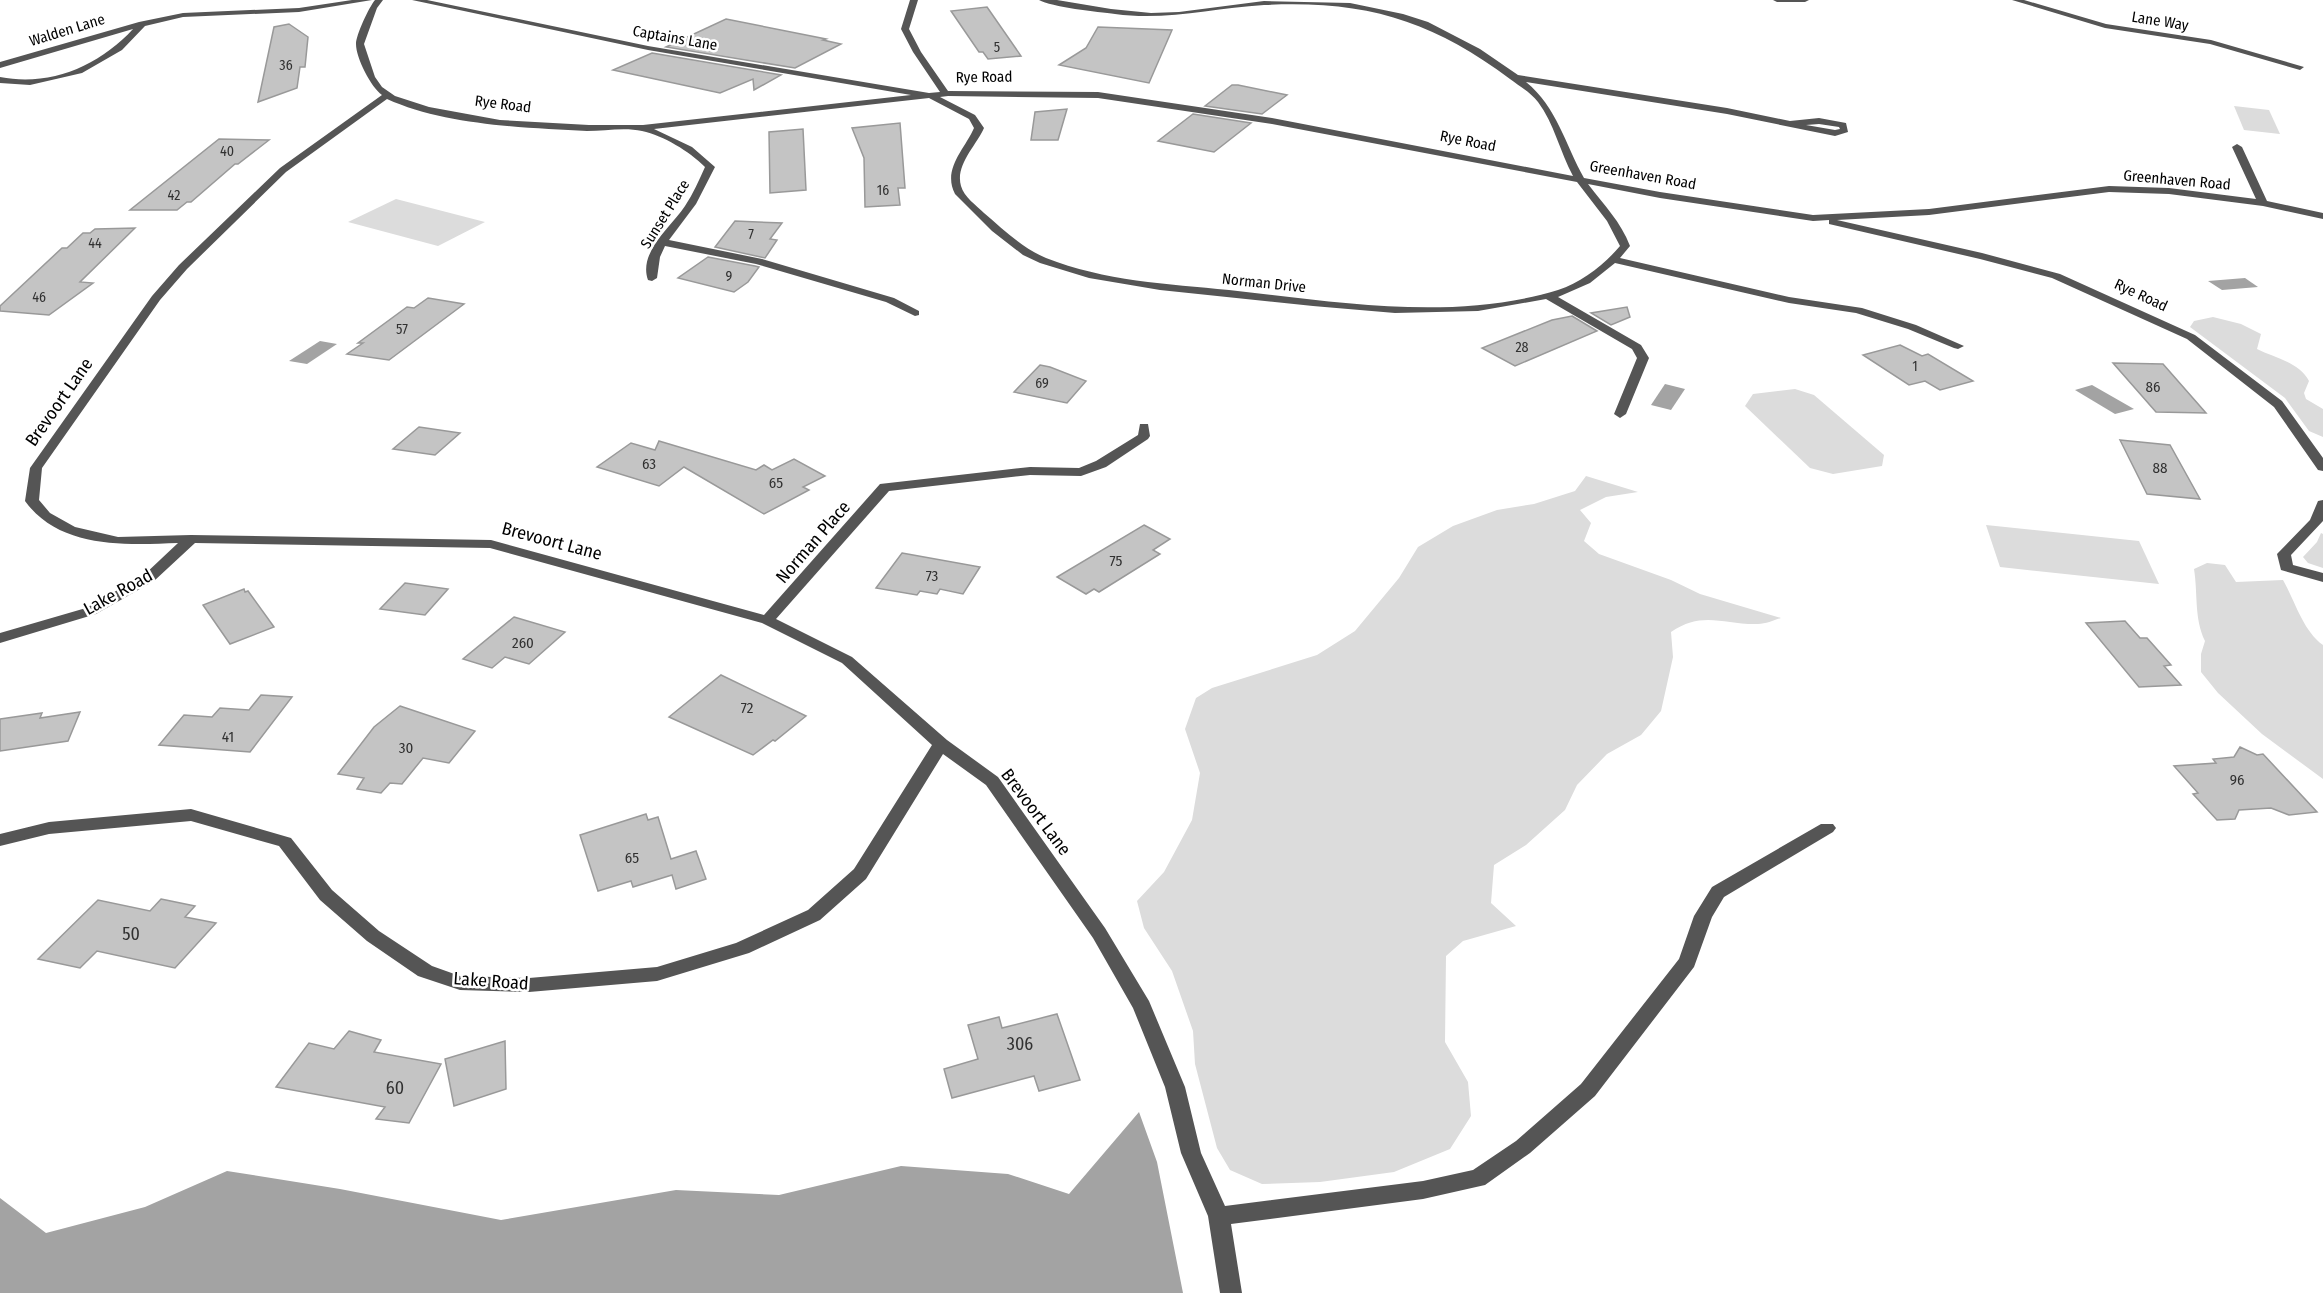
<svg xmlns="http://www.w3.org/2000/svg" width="2323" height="1293" font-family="'Fira Sans Condensed',sans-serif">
  <rect width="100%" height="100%" fill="#fff"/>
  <g fill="#dcdcdc">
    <path d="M2234,106l35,4 11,24 -36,-4z"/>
    <path d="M396,199l89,23 -47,24 -90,-24z"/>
    <path d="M2213,317l28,7 20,10 -4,15c18,9 42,13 52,32l-5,12 2,6 17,10v28l-14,-6 -24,-33 -95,-71 4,-6z"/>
    <path d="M1795,389l19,6 70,60 -2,11 -49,8 -23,-6 -65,-62 8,-12z"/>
    <path d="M1586,476l52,16 -32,5 -26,13 11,13 -7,18 15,13 72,26 29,14 81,24c-7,2 -15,6 -23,6 -34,1 -55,-14 -87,8l2,25 -12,54 -20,24 -34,19 -30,31 -12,25 -39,35 -32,20 -3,38 25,23 -53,15 -17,15 -1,86 23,40 3,34 -21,33 -56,23 -74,10 -58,2 -32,-14 -13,-22 -22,-84 -2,-33 -21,-60 -28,-43 -7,-27 27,-29 28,-52 8,-47 -15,-44 11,-31 16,-10 105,-33 38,-24 44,-53 19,-31 35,-21 44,-16 37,-6 41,-13z"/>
    <path d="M1986,525l153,16 20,43 -159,-17z"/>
    <path d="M2321,533l2,1v34l-15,-5 -5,-6 14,-15z"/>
    <path d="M2207,563l18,2 11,17 47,-2c12,21 20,51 40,65v134l-61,-45 -44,-41 -17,-21v-18l4,-13c-11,-23 -7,-47 -11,-72z"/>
  </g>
  <g fill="#a3a3a3">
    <path d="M2245,278l13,9 -36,3 -14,-9z"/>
    <path d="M320,341l17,3 -30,20 -18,-3z"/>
    <path d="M1665,384l20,5 -14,21 -20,-5z"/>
    <path d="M2092,385l42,24 -19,5 -40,-24z"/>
    <path d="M1139,1112l18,50 26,131h-1183v-95l46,35 99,-26 82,-36 113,18 161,31 175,-30 103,5 122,-29 107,8 61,20z"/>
  </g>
  <g fill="#c4c4c4" stroke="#999" stroke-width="1.5">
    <path d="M987,7l34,49 -33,3 -5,-7h-4l-28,-41z"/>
    <path d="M726,19l100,20 -3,1 18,4 -46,24 -129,-21z"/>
    <path d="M289,24l19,13 -3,30h-5l-3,21 -39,14 16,-75z"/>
    <path d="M1098,27l74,3 -23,53 -90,-18 27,-17z"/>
    <path d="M652,53l129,22 -27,15 -1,-11 -33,14 -107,-23z"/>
    <path d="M1232,85h6l49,10 -25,19 -57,-8z"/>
    <path d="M1067,109l-9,31h-27l4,-28z"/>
    <path d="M1193,114l58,9 -37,29 -56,-11z"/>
    <path d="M900,123l5,65h-7l2,17 -35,2 -1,-49 -12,-30z"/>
    <path d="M803,129l3,61 -36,3 -1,-61z"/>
    <path d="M219,139l50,1 -31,24h-3l-44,38h-4l-10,8h-47z"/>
    <path d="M735,221l47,2 -12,16 7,1 -12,18 -50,-11z"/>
    <path d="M135,228l-55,54 13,1 -44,32 -49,-4v-5l62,-58h5l16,-15h7l5,-4z"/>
    <path d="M708,257l47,9 4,1 -11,15 -14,10 -56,-14z"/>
    <path d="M428,298l36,6 -75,56 -42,-6 16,-11h-5l49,-36 7,1z"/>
    <path d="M1627,307l3,10 -19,8 -20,-12z"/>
    <path d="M1572,316l25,15 -82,35 -33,-18 70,-28z"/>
    <path d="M1900,345l22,11 6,-2 45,27 -33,9 -15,-9 -16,4 -46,-30z"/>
    <path d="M2113,363l50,1 43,49 -50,-1z"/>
    <path d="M1040,365l10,2 36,14 -19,22 -53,-11z"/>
    <path d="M419,427l41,6 -25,22 -42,-6z"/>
    <path d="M2120,440l50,5 30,54 -53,-5z"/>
    <path d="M659,441l97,29 8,-5 8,5 22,-11 31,17 -22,11 6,3 -45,24 -80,-47 -25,19 -62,-19 34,-24 24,7z"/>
    <path d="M1144,525l26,14 -17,11 7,4 -61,38 -5,-3 -8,5 -29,-17z"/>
    <path d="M902,553l78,14 -17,27 -23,-5 -3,5 -17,-3 -3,4 -41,-7z"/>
    <path d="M405,583l43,6 -23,26 -45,-6z"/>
    <path d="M244,589l1,3 3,-1 26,36 -44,17 -27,-39z"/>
    <path d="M514,617l51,15 -36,32 -24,-7 -13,11 -29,-9z"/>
    <path d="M2125,621l15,17h7l24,27 -7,1 17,19 -42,2 -53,-64z"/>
    <path d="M721,675l85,41 -31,25 -2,-1 -20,15 -84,-38z"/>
    <path d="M261,695l31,2 -42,55 -91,-7 25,-30 28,2 8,-9 29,2z"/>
    <path d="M400,706l75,25 -26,32 -26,-5 -21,26 -12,-1 -9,10 -24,-4 7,-11 -26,-4 36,-47z"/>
    <path d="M80,712l-12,29 -68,10v-32l42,-6 -2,5z"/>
    <path d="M2240,747l17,8 6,-1 54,58 -28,3 -18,-7 -32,2 -4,9 -18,1 -24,-26 5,-1 -24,-27 42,-3 -3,-4 21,-2z"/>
    <path d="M646,814l2,6 10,-3 13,42 25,-8 10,28 -30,10 -4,-14 -39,12 -2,-6 -33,10 -18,-56z"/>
    <path d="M161,899l34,7 -10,11 31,6 -41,45 -78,-17 -17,17 -42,-9 60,-59 52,11z"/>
    <path d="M1057,1014l23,66 -41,11 -5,-15 -82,22 -8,-29 34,-10 -10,-34 31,-8 3,11z"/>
    <path d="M349,1031l32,9 -7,12 67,12 -32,59 -33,-4 9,-12 -109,-20 33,-44 25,6z"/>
    <path d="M505,1041l1,48 -52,17 -9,-47z"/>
  </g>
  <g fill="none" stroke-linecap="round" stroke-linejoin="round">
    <g fill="#555" fill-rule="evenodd">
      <path d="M352,0h20l-73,12 -116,5 -38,9 -23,24 -40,23 -52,12 -30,-2v-6c50,10 99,-11 133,-48l-133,39v-6l139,-40 44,-9 116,-5z"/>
      <path d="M375,0h8l-6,8 -13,36 11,33 7,10 13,9 34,11 71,13 89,5h54l268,-30 -263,-45 -236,-50h15l221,46 281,47 11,-1 -27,-40 -12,-23 9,-29h8l-9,29 12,23 27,39 150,1 174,26 301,58c-13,-24 -19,-53 -35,-74 -8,-10 -19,-16 -28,-23 -79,-59 -145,-79 -246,-74 -51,3 -98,16 -149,9 -17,-2 -64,-7 -76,-14h18l54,9 40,4 28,-1 85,-11 86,2 53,11 25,8 52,27 38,26 209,33 63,13 29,-3 27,5 2,9 -13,4 -108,-22 -201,-32c31,25 39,62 58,96l76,14 153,23 116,-6 180,-23 60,2 87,11 -24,-52 5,-3 5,3 25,54 56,12v6l-60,-13 -94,-12 -60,-2 -180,23 -92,5 145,33 78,21 135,61 87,66 41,57v13l-5,-1 -44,-63 -87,-68 -135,-61 -72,-19 -151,-35v-4l-16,1 -153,-23 -72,-14c16,21 33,38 42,62l-10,12 169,39 73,11 54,17 48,21 -6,3 -4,-1 -46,-19 -52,-16 -67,-10 -174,-40 -25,20 -32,14 83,48 8,13 -23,56 -6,4 -6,-4 23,-56 -5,-9 -86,-50 -68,12 -83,2 -82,-7 -153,-16 -71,-12 -49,-15 -17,-8 -31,-24 -37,-37c-13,-25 10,-45 19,-66l-5,-9 -40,-21 -275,31 38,18 23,20 -19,37 -27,36 93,19 132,39 25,13v4l-4,1 -29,-14 -130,-38 -91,-18 -5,11 -3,21 -5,3 -4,-1c-10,-28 23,-53 37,-74 8,-12 14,-26 20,-39 -16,-16 -41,-31 -63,-36 -17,-4 -38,0 -55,0 -62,-3 -143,-6 -200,-32l-101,73 -99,97 -27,31 -118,168 -3,32 11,13 25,14 43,10 73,-2 300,5 273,75 116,-131 150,-17 49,1 17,-7 42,-26 2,-11h8l2,12 -2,3 -42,28 -25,9 -51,-1 -141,16 -113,128 76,38 95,83 51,37 107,151 44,73 36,86 16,66 24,53 198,-25 50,-11 43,-29 65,-57 98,-125 15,-43 18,-29 109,-63h12l3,4 -3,4 -109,65 -12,20 -18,50 -99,129 -65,57 -45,32 -62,14 -192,25 11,69h-22l-12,-77 -27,-63 -16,-66 -32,-79 -40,-70 -107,-153 -43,-31 -77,125 -46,41 -71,33 -92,28 -128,11 -69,-2 -42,-14 -51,-35 -47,-41 -41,-54 -88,-25 -142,13 -49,12v-12l49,-12 142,-13 100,29 41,52 47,41 53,35 28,10 69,2 128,-11 79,-24 72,-33 46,-41 78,-124 -90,-82 -80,-40 -272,-75 -295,-5 -41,38 -58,33 -96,29v-10l86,-25 58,-33 34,-32c-53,2 -118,6 -153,-42l5,-33 122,-172 27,-31 101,-97 102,-73c-11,-8 -26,-37 -26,-51 0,-9 13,-37 19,-44zM948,96l150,2 174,26 305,58 30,39 13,25c-16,19 -38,36 -62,44 -105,32 -222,12 -329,0 -61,-6 -125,-9 -183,-32 -24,-10 -42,-28 -62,-45 -8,-8 -20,-16 -23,-27 -6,-21 15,-40 23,-58l-9,-13 -35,-18zM1819,124l20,3 1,2 -5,1 -29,-5z"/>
      <path d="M1773,0h36l-4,2h-28z"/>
      <path d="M2012,0h12l82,24 105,16 93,27 -4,3 -90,-26 -105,-16z"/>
      <path d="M2323,500v21l-32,34 2,10 30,8v9l-42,-12 -4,-16 33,-34 8,-19z"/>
    </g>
  </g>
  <g text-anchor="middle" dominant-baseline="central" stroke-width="5" stroke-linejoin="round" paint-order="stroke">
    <g font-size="14" fill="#313131">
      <text x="997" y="47">5</text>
      <text x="286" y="65">36</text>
      <text x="227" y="151">40</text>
      <text x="883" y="190">16</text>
      <text x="174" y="195">42</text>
      <text x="751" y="234">7</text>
      <text x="95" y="243">44</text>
      <text x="729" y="276">9</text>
      <text x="39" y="297">46</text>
      <text x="402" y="329">57</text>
      <text x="1522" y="347">28</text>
      <text x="1915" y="366">1</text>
      <text x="1042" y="383">69</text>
    </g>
    <g font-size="15" fill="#000" stroke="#fff">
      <text transform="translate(2160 21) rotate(9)">Lane Way</text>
      <text transform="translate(67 30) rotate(-17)">Walden Lane</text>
      <text transform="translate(675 38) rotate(10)">Captains Lane</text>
      <text transform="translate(984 77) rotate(-1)">Rye Road</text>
      <text transform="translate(503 104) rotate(7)">Rye Road</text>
      <text transform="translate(1468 141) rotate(11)">Rye Road</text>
      <text transform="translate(1643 175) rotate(10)">Greenhaven Road</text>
      <text transform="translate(2177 180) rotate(5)">Greenhaven Road</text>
      <text transform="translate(665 214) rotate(-58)">Sunset Place</text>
      <text transform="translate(1264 283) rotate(6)">Norman Drive</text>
      <text transform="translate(2141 295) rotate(25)">Rye Road</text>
    </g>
    <g font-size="15" fill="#313131">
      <text x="2153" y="387">86</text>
      <text x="649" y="464">63</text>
      <text x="2160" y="468">88</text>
      <text x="776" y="483">65</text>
      <text x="1116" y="561">75</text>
      <text x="932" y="576">73</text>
      <text x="523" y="643">260</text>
      <text x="747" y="708">72</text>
      <text x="228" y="737">41</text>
      <text x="406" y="748">30</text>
      <text x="2237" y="780">96</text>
      <text x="632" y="858">65</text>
    </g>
    <g font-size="18" fill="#000" stroke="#fff">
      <text transform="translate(59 402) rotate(-55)">Brevoort Lane</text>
      <text transform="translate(552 541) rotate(15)">Brevoort Lane</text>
      <text transform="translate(813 542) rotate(-49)">Norman Place</text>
      <text transform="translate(118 592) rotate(-29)">Lake Road</text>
      <text transform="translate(1036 812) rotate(53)">Brevoort Lane</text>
      <text transform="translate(491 981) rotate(4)">Lake Road</text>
    </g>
    <g font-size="18" fill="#313131">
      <text x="131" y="934">50</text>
      <text x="1020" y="1044">306</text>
      <text x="395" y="1088">60</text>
    </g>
  </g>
</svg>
